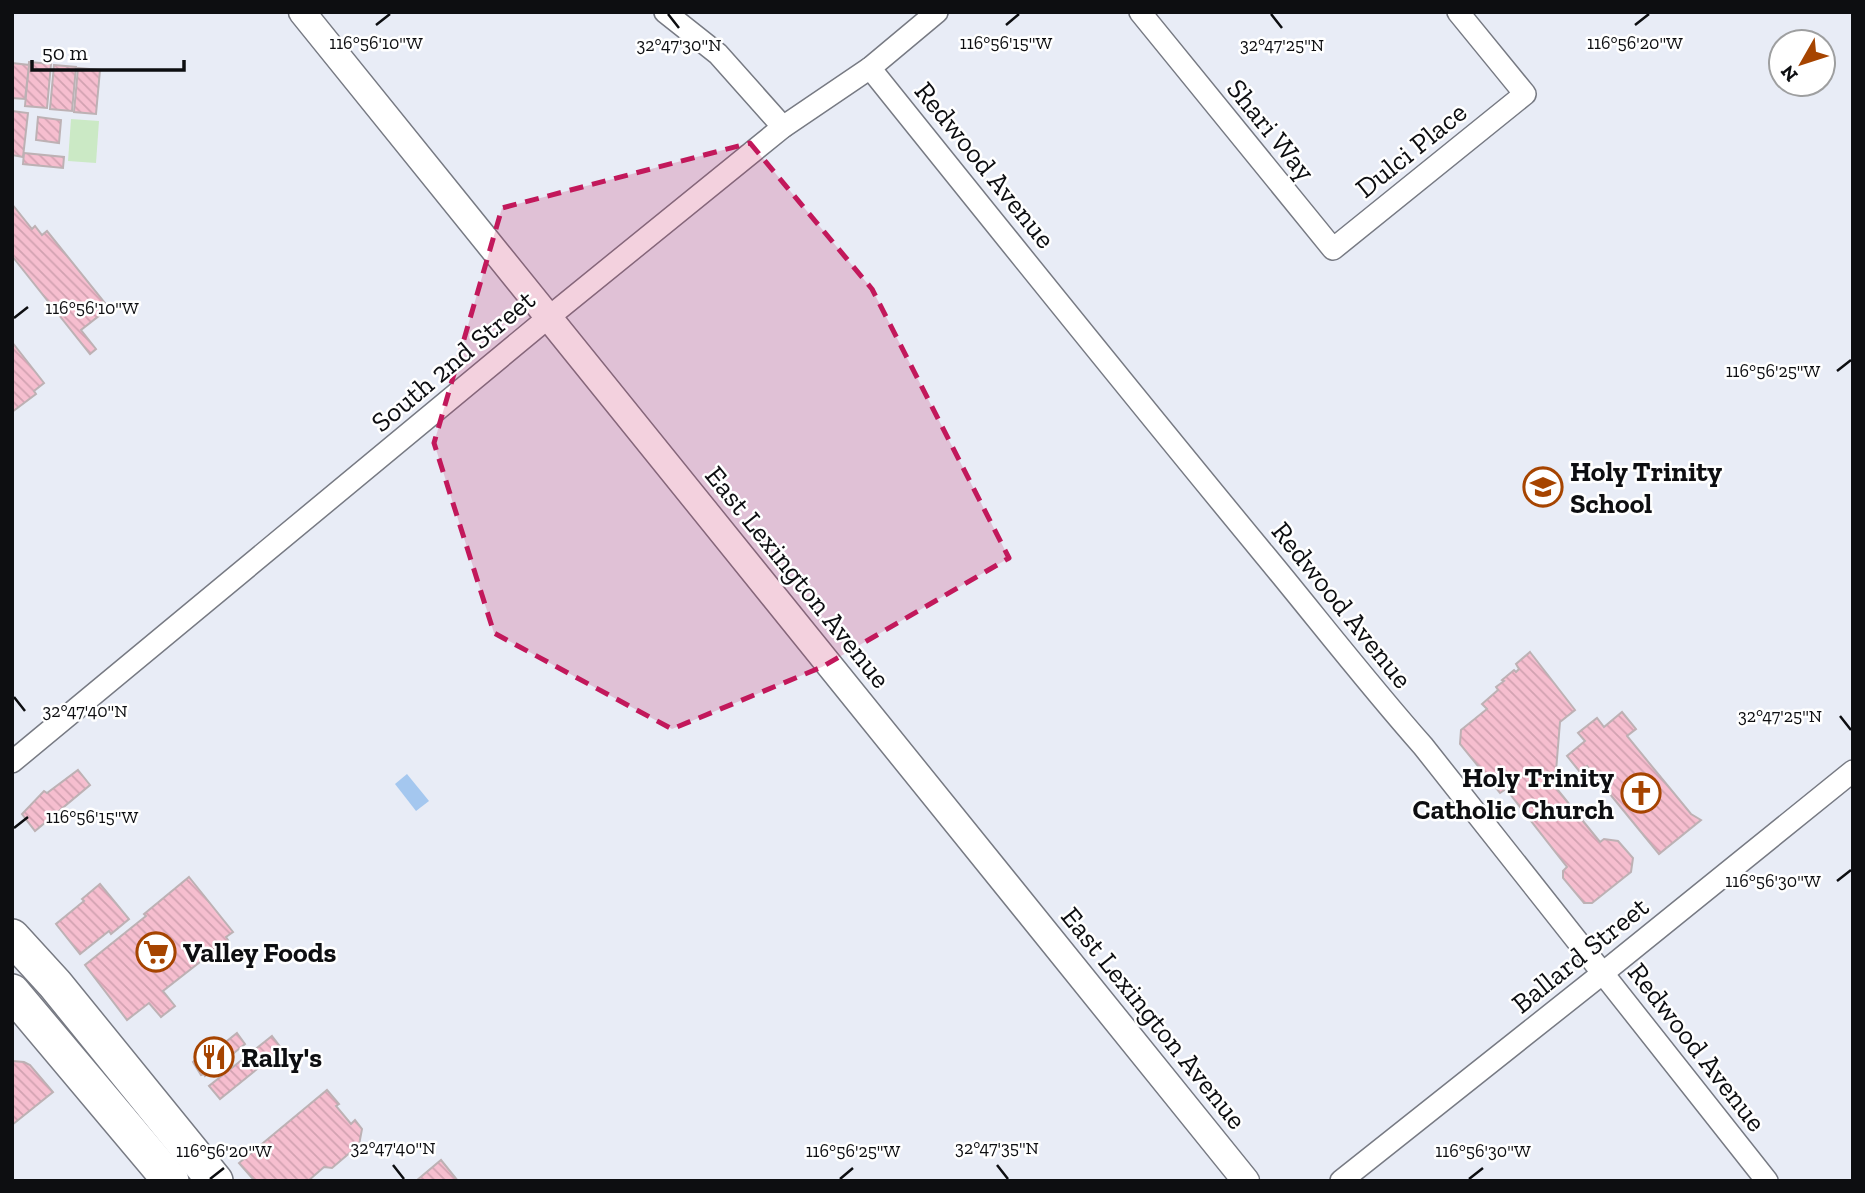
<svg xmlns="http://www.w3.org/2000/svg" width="1865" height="1193" font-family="'Zilla Slab',serif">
  <defs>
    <pattern id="building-back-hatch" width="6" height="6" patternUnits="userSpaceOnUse" patternTransform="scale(1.75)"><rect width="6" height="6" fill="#f6becf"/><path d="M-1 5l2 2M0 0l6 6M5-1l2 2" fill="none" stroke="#d2a2b1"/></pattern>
  </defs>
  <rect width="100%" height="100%" fill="#e8ecf6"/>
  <path fill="#cbe9c5" d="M71,119l28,2 -3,42 -28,-2z"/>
  <path fill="#a4c7ef" d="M407,774l22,27 -13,10 -21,-27z"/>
  <g fill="url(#building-back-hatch)" stroke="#bdb1b4" stroke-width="2">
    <path d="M29,62l22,2 -4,44 -22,-2z"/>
    <path d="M12,63l17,2 -4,34 -13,-1z"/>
    <path d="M54,65l22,2 -4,44 -22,-2z"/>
    <path d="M78,68l22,2 -4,44 -22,-2z"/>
    <path d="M12,111l16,2 -5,44 -11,-2z"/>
    <path d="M38,117l23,3 -2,23 -23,-3z"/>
    <path d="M24,153l40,4 -1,11 -40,-4z"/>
    <path d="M12,204l20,25 3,-3 7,9 5,-4 62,77 -28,22 15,19 -6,5 -78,-98z"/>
    <path d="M12,342l32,41 -10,8 2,3 -24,18z"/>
    <path d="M1530,652l45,58 -15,12 -4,49 -8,7 52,64 4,-3 14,2 15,17 -2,14 -39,31h-8l-21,-25v-7l4,-4 -61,-78 -6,4 -40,-49 1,-14 26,-21 -5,-5 16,-14 -2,-3 8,-6 -2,-1 12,-10 2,2 3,-3 -3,-5z"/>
    <path d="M1622,712l14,17 -9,7 64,78 10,6 -42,34 -72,-88 -7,6 -13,-16 18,-15 -7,-8 19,-15 7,9z"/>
    <path d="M78,770l12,15 -55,46 -13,-17 22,-23 3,2z"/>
    <path d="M189,877l44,55 -7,5 2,3 -65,51 12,15 -14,11 -12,-14 -22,17 -42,-55 61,-49 -2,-2z"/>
    <path d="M100,884l29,35 -18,15 -2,-3 -29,23 -24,-30 28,-23 -2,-2z"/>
    <path d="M237,1033l8,11 -40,32 -1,-2 -3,1 -8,-13 17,-13 2,4z"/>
    <path d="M272,1036l10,13 -62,50 -11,-13z"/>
    <path d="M12,1061l12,1 6,3 23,27 -41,33z"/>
    <path d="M327,1090l12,14 -3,2 15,18 4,-4 7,9 -3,16 -27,23 -8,-1 -16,14h-57l2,-2 -14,-16z"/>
    <path d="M441,1160l17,21h-42z"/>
  </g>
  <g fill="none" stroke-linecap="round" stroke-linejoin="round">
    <g stroke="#777a83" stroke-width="24">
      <g id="minor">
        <path d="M665,12l53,42 65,73"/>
        <path d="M1140,12l193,237 192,-155 -67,-82"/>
        <path d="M870,68c130,162 261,325 394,486 53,64 104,130 159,192l344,435"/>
        <path d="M12,762l537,-445 234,-190 87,-59 67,-56"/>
        <path d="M1341,1181l262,-208 250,-202"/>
      </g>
    </g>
    <g stroke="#777a83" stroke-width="29">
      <path id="tertiary" d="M302,12l944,1169"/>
    </g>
    <g stroke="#777a83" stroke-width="38">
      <g id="primary">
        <path d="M12,937l43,47 160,197"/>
        <path d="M12,992l159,189"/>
      </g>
    </g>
    <use href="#minor" stroke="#fff" stroke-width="21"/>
    <use href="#tertiary" stroke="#fff" stroke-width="26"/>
    <use href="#primary" stroke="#fff" stroke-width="35"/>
  </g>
  <path fill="#c2185b" fill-opacity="0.2" stroke="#c2185b" stroke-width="5" stroke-dasharray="14 9" stroke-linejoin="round" d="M750,143l122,146 137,269 -187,109 -150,62 -178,-96 -60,-190 68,-235z"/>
  <path fill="none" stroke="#0d0e11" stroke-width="2.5" d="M668,14l11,14M1271,14l11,14M376,25l14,-11M1006,25l13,-11M1635,25l14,-11M14,318l14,-11M1837,371l14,-11M14,697l11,14M1840,716l11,14M14,828l14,-11M1837,881l14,-11M393,1165l11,14M997,1165l11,14M210,1179l14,-11M840,1179l13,-11M1469,1179l14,-11"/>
  <defs>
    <g id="school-ring" transform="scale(2.0125)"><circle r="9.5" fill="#fff" stroke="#a64400" stroke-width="1.5"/><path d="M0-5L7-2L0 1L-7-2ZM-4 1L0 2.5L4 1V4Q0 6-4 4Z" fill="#a64400"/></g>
    <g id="church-ring" transform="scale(2.0125)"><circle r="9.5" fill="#fff" stroke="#a64400" stroke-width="1.5"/><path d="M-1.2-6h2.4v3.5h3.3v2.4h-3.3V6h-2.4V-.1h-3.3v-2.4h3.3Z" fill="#a64400"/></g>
    <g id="supermarket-ring" transform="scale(2.0125)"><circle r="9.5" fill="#fff" stroke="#a64400" stroke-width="1.5"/><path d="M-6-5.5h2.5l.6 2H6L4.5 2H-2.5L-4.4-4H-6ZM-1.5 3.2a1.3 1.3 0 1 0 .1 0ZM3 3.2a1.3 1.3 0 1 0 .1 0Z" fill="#a64400"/></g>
    <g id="restaurant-ring" transform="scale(2.0125)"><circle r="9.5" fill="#fff" stroke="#a64400" stroke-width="1.5"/><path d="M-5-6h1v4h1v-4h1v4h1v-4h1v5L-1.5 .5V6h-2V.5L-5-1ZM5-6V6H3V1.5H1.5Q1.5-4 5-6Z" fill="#a64400"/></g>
  </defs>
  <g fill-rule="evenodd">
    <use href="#school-ring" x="1543" y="487"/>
    <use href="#church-ring" x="1641" y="793"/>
    <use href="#supermarket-ring" x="156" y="952"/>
    <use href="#restaurant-ring" x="214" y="1057"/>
  </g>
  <g text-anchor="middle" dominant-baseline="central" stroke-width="5" stroke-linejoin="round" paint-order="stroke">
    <g font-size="28" fill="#0d0e11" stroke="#fff">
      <text transform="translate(1271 130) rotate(51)">Shari Way</text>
      <text transform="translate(1411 150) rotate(-39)">Dulci Place</text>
      <text transform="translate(985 165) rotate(51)">Redwood Avenue</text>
      <text transform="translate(453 361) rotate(-40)">South 2nd Street</text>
      <text transform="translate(798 577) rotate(51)">East Lexington Avenue</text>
      <text transform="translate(1342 605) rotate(51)">Redwood Avenue</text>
      <text transform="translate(1580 955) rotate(-39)">Ballard Street</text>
      <text transform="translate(1154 1018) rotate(51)">East Lexington Avenue</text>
      <text transform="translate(1697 1047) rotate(52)">Redwood Avenue</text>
    </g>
    <g font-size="28" font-weight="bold" fill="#0d0e11" stroke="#fff" text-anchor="start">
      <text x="1570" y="471">Holy Trinity<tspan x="1570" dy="32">School</tspan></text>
      <text x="1614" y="777" text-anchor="end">Holy Trinity<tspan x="1614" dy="32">Catholic Church</tspan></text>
      <text x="183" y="952">Valley Foods</text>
      <text x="241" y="1057">Rally's</text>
    </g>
  </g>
  <g font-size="18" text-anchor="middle" fill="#0d0e11" stroke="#fff" stroke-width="5" stroke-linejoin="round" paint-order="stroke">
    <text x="376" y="49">116°56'10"W</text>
    <text x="1006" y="49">116°56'15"W</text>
    <text x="1635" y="49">116°56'20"W</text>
    <text x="1282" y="51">32°47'25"N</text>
    <text x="679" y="51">32°47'30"N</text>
    <text x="92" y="314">116°56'10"W</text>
    <text x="1773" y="377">116°56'25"W</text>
    <text x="85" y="717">32°47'40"N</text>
    <text x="1780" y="722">32°47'25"N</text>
    <text x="92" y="823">116°56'15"W</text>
    <text x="1773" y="887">116°56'30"W</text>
    <text x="393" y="1154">32°47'40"N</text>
    <text x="997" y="1154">32°47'35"N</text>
    <text x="224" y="1157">116°56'20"W</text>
    <text x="853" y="1157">116°56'25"W</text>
    <text x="1483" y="1157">116°56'30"W</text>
  </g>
  <rect width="1865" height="1193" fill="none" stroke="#0d0e11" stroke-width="28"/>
  <g transform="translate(1802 63) rotate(231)"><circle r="33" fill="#ffffff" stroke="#9e9fa0" stroke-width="2"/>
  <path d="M0-5L12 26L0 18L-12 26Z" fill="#a64400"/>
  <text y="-10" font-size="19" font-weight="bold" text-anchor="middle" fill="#0d0e11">N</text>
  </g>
  <path d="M32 60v10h152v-10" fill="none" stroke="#0d0e11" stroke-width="3.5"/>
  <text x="42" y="60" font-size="21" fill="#0d0e11" stroke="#ffffff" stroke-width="5" paint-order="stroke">50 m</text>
</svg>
